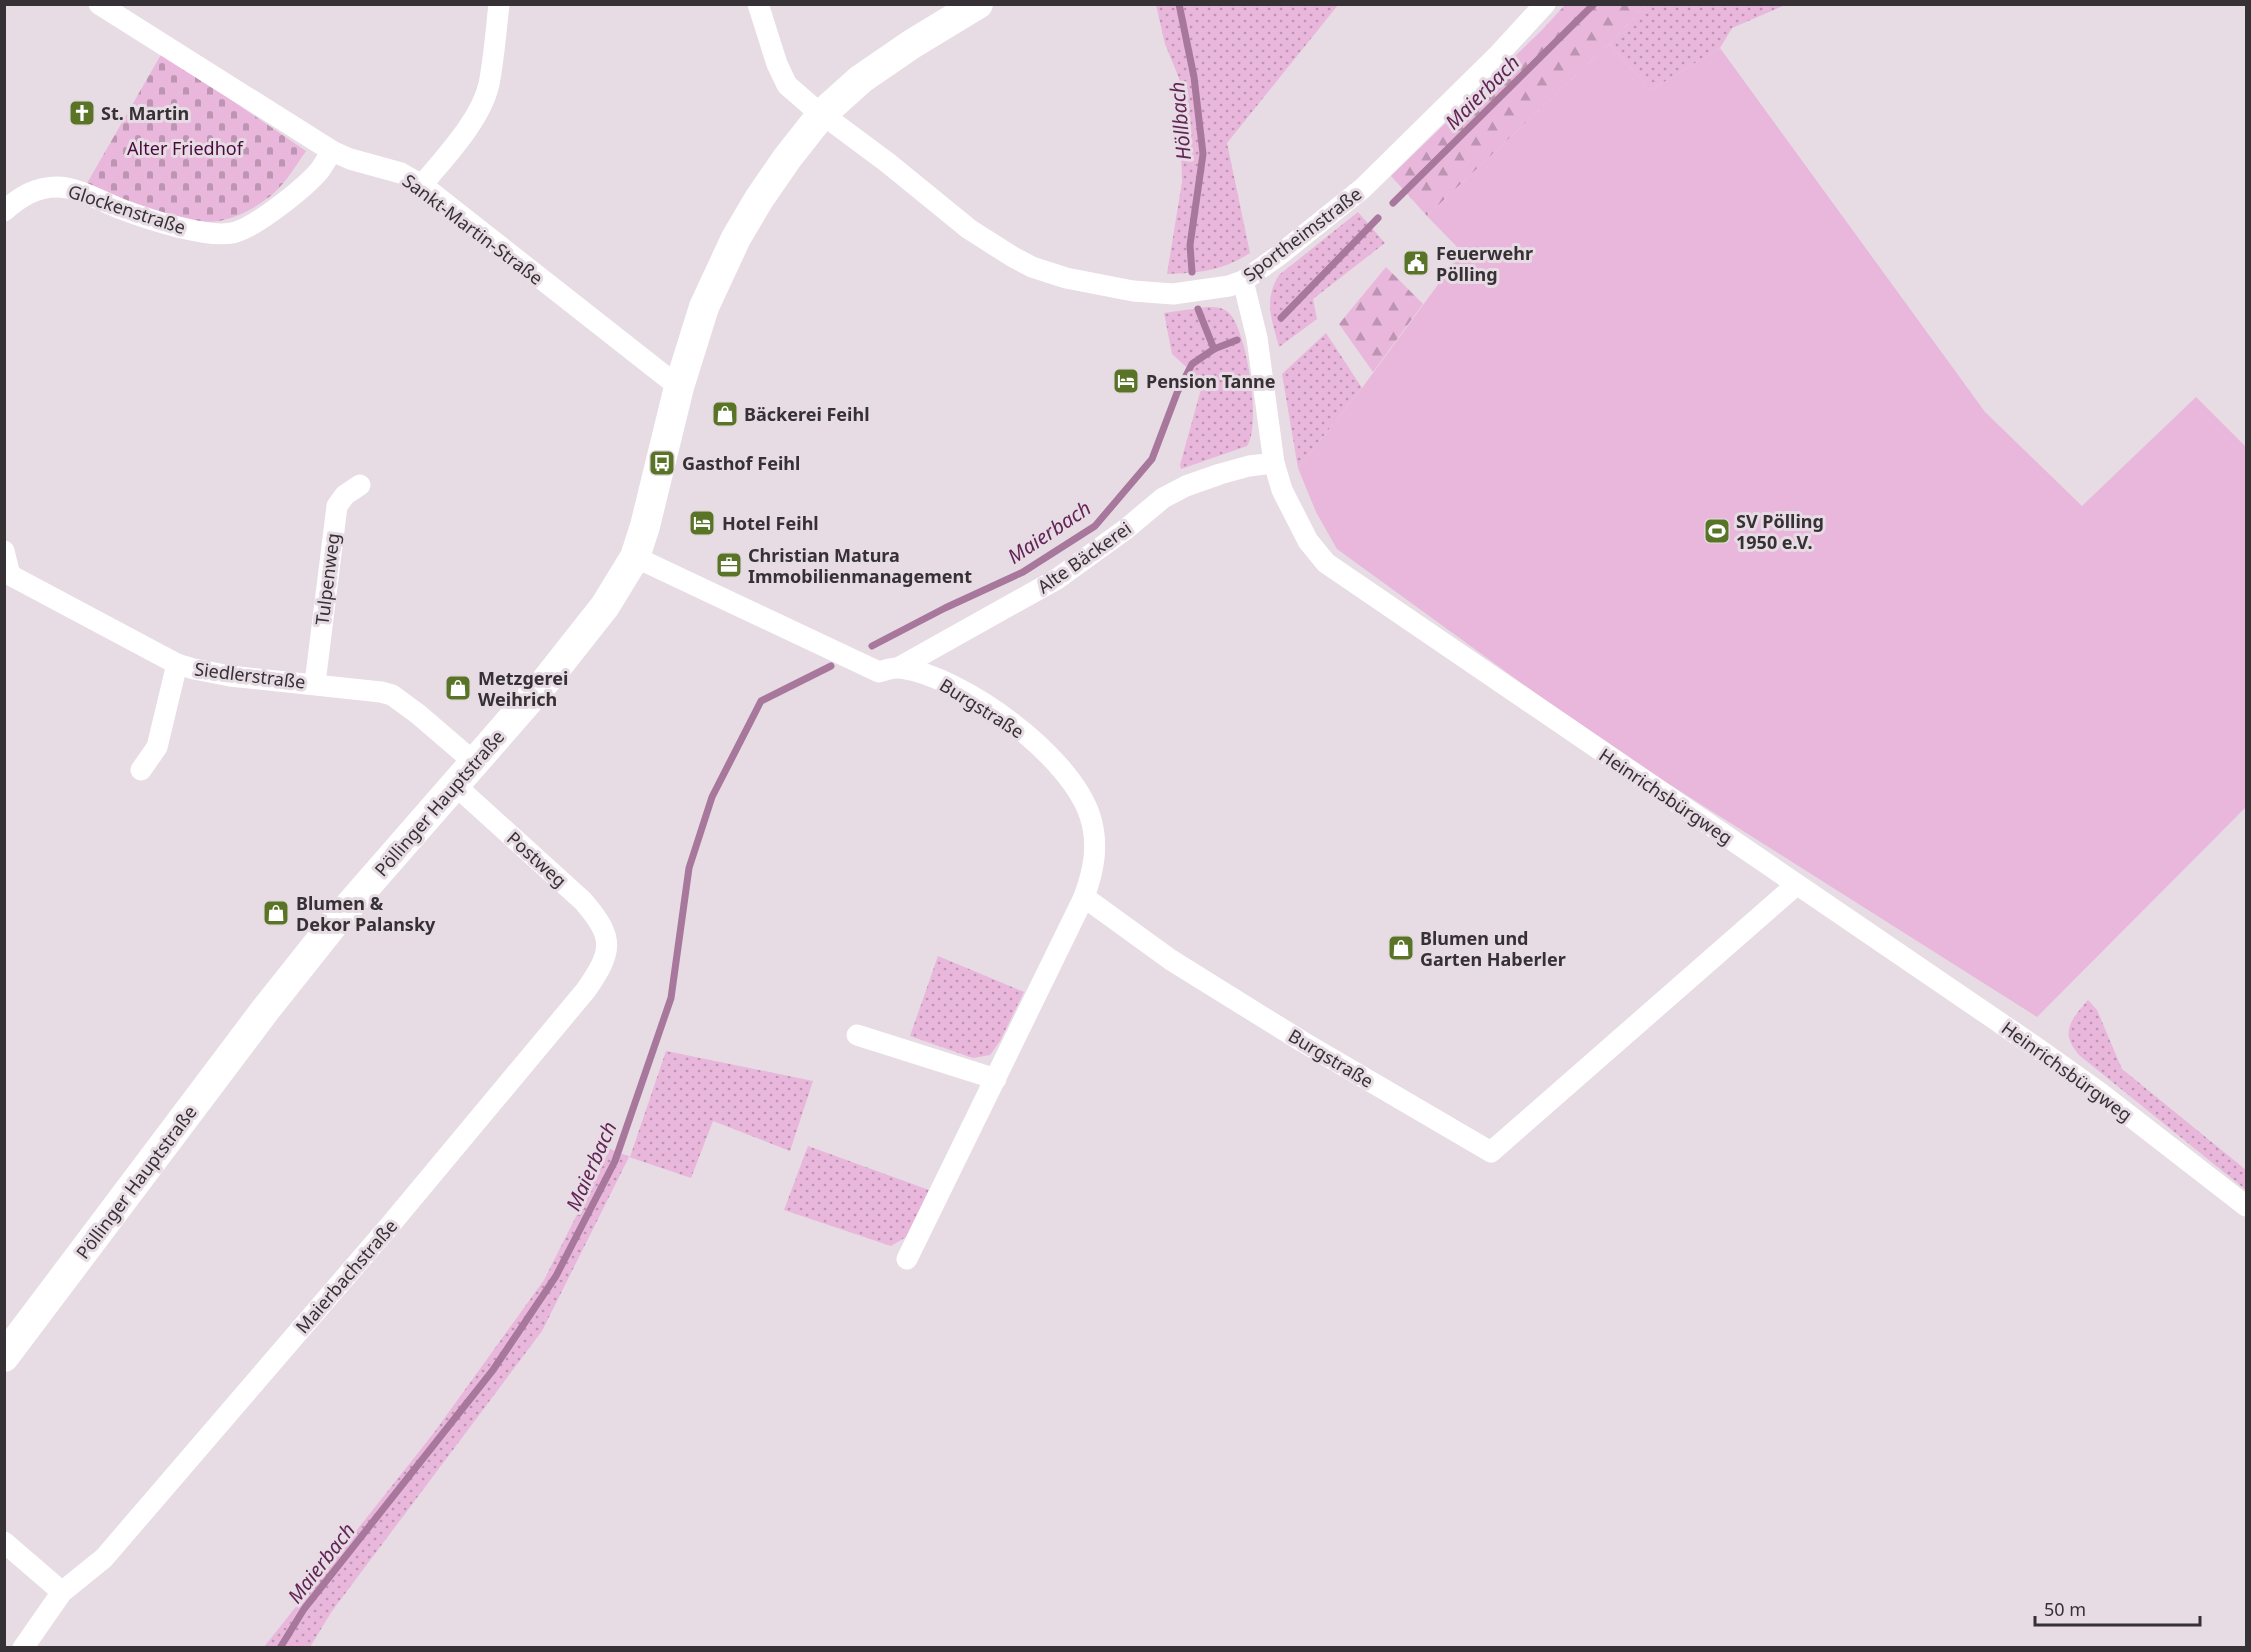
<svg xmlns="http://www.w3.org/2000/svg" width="2251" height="1652" font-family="'Noto Sans',sans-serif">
  <defs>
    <pattern id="grass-dots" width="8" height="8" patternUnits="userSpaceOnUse" patternTransform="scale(1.5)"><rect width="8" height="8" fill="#e8b7db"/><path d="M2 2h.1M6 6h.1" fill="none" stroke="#bd95b2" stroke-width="1.8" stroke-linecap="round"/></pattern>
    <pattern id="forest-firs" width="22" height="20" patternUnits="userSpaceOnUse" patternTransform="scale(1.5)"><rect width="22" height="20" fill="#e8b7db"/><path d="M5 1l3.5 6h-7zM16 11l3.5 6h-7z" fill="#bd95b2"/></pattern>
    <pattern id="cemetery-stones" width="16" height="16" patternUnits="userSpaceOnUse" patternTransform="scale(1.5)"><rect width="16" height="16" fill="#e8b7db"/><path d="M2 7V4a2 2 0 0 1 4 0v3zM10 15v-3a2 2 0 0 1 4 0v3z" fill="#bd95b2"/></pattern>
  </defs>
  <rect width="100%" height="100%" fill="#e7dbe4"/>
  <g fill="url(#grass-dots)">
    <path d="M1156,5h182l-111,138 23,110c-28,18 -51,20 -83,21l15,-92 -3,-104 -14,-34z"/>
    <path d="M1646,5h139l-53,23 -12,20 -69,42 -42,-46z"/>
    <path d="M1358,212l27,31 -72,56 4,20 -38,28c-7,-27 -16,-46 0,-72z"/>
    <path d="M1207,307c8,0 16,0 22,6 18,17 33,114 18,133l-66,23 -1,-4 23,-83 -31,-28 -8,-41z"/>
    <path d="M1326,333l36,55 -64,80 -16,-94z"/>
    <path d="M938,956l86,36 -24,49 -10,14 -17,3 -63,-22z"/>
    <path d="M2088,1000l9,10 25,59 124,101v20l-167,-135c-20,-23 -8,-35 9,-55z"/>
    <path d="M666,1051l147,30 -23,70 -77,-30 -22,57 -62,-21 -87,174 -210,280 -22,36h-46l169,-213 111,-154 66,-131 20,8z"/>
    <path d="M808,1146l121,44 -23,47 -15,9 -107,-36z"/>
  </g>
  <g fill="url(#forest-firs)">
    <path d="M1565,5h81l-37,39 -182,172 -36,-40 151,-146z"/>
    <path d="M1386,267l37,37 -50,68 -34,-48z"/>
  </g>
  <path fill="url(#cemetery-stones)" d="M162,53l144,98c-12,17 -23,37 -41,49 -13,10 -31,18 -46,21 -33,6 -102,-23 -133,-36z"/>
  <path fill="#e8b7db" d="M1609,44l42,46 69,-42 265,364 97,94 114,-109 50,50v360l-209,210 -433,-274 -267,-194 -21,-37 -18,-44 64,-80 100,-136 -35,-36z"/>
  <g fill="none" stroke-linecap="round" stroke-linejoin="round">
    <g stroke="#a8779c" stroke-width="7">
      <path d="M1179,4l15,73 9,77 -13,91 2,27"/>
      <path d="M1393,203l201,-199"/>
      <path d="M1198,309l16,40"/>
      <path d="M1281,318l97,-100"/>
      <path d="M872,646l73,-38 78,-36 72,-46 57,-67 25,-66 15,-29 22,-15 23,-9"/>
      <path d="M280,1648l24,-39 189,-239 63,-94 59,-115 56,-163 18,-130 23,-71 49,-96 70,-35"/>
    </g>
    <g stroke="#fff" stroke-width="21">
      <path d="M99,4l233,147 18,8 51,14 21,12 257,202"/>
      <path d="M758,4l19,60 10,21 23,20 78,58 81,66 44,28 19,10 34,11 67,13 40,3 56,-8 14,-5 35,-25 85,-68 134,-132 48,-52"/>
      <path d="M422,185c23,-28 59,-65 67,-101 5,-26 7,-53 10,-80"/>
      <path d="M4,211c16,-14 31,-24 53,-24 21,0 45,15 64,22 26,10 90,31 115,23 22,-7 69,-44 84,-62 4,-6 8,-13 12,-19"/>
      <path d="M1243,281l14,57 17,125 8,27 26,51 18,22 708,483 65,46 147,114"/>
      <path d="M4,551l6,24 167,89 17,5 36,7 151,16 11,3 26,19 57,49"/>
      <path d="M635,557l244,115c7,-2 15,-5 22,-4 63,9 169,87 189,148 9,28 4,54 -6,81l87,63 132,82 188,110 305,-267"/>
      <path d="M898,668l159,-89 69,-50 37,-31 23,-12 34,-12 29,-8 25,-3"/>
      <path d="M315,683l22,-177 8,-11 15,-10"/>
      <path d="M141,770l16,-23 20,-83"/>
      <path d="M857,1035l139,44"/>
      <path d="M907,1259l177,-362"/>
      <path d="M4,1542l58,50"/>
      <path d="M23,1648l39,-56 42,-34 287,-334 195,-234c27,-39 29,-52 -3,-89l-128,-116"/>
    </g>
    <path stroke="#fff" stroke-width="30" d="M4,1357l262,-348 70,-88 213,-244 56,-71 30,-49 10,-31 34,-139 25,-80 32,-69 23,-39 29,-42 34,-43 39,-35 51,-35 66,-40"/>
  </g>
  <defs>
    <g id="church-square" transform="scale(1.35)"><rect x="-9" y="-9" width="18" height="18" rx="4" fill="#597427" stroke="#e7dbe4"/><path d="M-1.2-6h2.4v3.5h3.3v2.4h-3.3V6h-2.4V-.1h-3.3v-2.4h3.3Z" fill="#fff"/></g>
    <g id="civic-square" transform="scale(1.35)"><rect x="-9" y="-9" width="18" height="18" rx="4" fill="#597427" stroke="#e7dbe4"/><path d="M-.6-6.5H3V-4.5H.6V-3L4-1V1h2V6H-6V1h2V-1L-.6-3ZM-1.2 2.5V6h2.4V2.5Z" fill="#fff"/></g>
    <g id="hotel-square" transform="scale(1.35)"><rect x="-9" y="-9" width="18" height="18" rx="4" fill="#597427" stroke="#e7dbe4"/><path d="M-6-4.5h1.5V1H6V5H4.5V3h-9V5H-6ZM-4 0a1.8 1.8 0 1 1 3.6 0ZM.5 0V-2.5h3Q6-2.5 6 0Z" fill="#fff"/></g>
    <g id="shop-square" transform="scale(1.35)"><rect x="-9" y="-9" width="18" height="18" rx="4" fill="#597427" stroke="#e7dbe4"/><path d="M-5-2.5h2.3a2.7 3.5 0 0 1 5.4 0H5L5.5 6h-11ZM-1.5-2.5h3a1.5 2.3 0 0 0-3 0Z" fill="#fff"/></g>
    <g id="bus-square" transform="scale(1.35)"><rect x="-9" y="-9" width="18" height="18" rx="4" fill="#597427" stroke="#e7dbe4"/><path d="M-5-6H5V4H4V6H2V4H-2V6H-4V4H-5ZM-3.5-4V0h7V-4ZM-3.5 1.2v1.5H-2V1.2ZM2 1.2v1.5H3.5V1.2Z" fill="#fff"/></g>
    <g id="stadium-square" transform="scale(1.35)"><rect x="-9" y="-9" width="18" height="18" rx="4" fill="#597427" stroke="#e7dbe4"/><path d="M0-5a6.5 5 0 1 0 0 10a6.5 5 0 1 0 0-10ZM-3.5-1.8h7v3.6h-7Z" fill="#fff"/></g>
    <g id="office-square" transform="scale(1.35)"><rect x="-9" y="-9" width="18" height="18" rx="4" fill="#597427" stroke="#e7dbe4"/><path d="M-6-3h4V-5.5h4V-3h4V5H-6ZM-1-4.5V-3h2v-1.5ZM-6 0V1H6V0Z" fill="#fff"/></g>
  </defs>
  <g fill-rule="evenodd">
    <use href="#church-square" x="82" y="113"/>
    <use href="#civic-square" x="1416" y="263"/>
    <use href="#hotel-square" x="1126" y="381"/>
    <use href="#shop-square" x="725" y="414"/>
    <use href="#bus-square" x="662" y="463"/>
    <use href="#hotel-square" x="702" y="523"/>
    <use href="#stadium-square" x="1717" y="531"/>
    <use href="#office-square" x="729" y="565"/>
    <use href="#shop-square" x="458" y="688"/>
    <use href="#shop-square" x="276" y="913"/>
    <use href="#shop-square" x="1401" y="948"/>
  </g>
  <g text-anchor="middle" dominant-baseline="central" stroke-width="6" stroke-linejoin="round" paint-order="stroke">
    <g font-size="18" font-weight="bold" fill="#363135" stroke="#e7dbe4" text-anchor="start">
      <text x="101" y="113">St. Martin</text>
      <text x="1436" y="253">Feuerwehr<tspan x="1436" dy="21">Pölling</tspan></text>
      <text x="1146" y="381">Pension Tanne</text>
      <text x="744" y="414">Bäckerei Feihl</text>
      <text x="682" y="463">Gasthof Feihl</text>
      <text x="1736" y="521">SV Pölling<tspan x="1736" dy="21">1950 e.V.</tspan></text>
      <text x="722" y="523">Hotel Feihl</text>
      <text x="748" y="555">Christian Matura<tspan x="748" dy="21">Immobilienmanagement</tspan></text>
      <text x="478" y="678">Metzgerei<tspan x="478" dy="21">Weihrich</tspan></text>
      <text x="296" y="903">Blumen &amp;<tspan x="296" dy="21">Dekor Palansky</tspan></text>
      <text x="1420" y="938">Blumen und<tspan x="1420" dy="21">Garten Haberler</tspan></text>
    </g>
    <g font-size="18" fill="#490b3e" stroke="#e7dbe4">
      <text x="185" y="148">Alter Friedhof</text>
    </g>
    <g font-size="18" fill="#363135" stroke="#e7dbe4">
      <text transform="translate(127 209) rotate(18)">Glockenstraße</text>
      <text transform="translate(473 229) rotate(37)">Sankt-Martin-Straße</text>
      <text transform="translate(1302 234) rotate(-37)">Sportheimstraße</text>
      <text transform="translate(1084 557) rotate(-35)">Alte Bäckerei</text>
      <text transform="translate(327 579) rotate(-83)">Tulpenweg</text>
      <text transform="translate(250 675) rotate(7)">Siedlerstraße</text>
      <text transform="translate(982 708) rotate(32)">Burgstraße</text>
      <text transform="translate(1666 796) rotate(34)">Heinrichsbürgweg</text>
      <text transform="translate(439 803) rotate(-49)">Pöllinger Hauptstraße</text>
      <text transform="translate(537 859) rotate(42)">Postweg</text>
      <text transform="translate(1331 1058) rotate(31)">Burgstraße</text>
      <text transform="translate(2067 1071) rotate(36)">Heinrichsbürgweg</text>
      <text transform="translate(136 1182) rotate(-53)">Pöllinger Hauptstraße</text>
      <text transform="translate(346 1276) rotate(-49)">Maierbachstraße</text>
    </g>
    <g font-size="20" font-style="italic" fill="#622456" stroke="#e7dbe4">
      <text transform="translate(1482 92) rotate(-45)">Maierbach</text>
      <text transform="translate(1180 121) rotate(-95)">Höllbach</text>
      <text transform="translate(1049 532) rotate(-34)">Maierbach</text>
      <text transform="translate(591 1166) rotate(-66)">Maierbach</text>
      <text transform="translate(321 1563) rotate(-52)">Maierbach</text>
    </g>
  </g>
  <rect width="2251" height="1652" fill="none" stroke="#363135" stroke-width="12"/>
  <path d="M2035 1616v9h165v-9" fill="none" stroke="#363135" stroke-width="3"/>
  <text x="2044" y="1616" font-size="18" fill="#363135" stroke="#e7dbe4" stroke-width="4.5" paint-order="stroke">50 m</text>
</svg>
